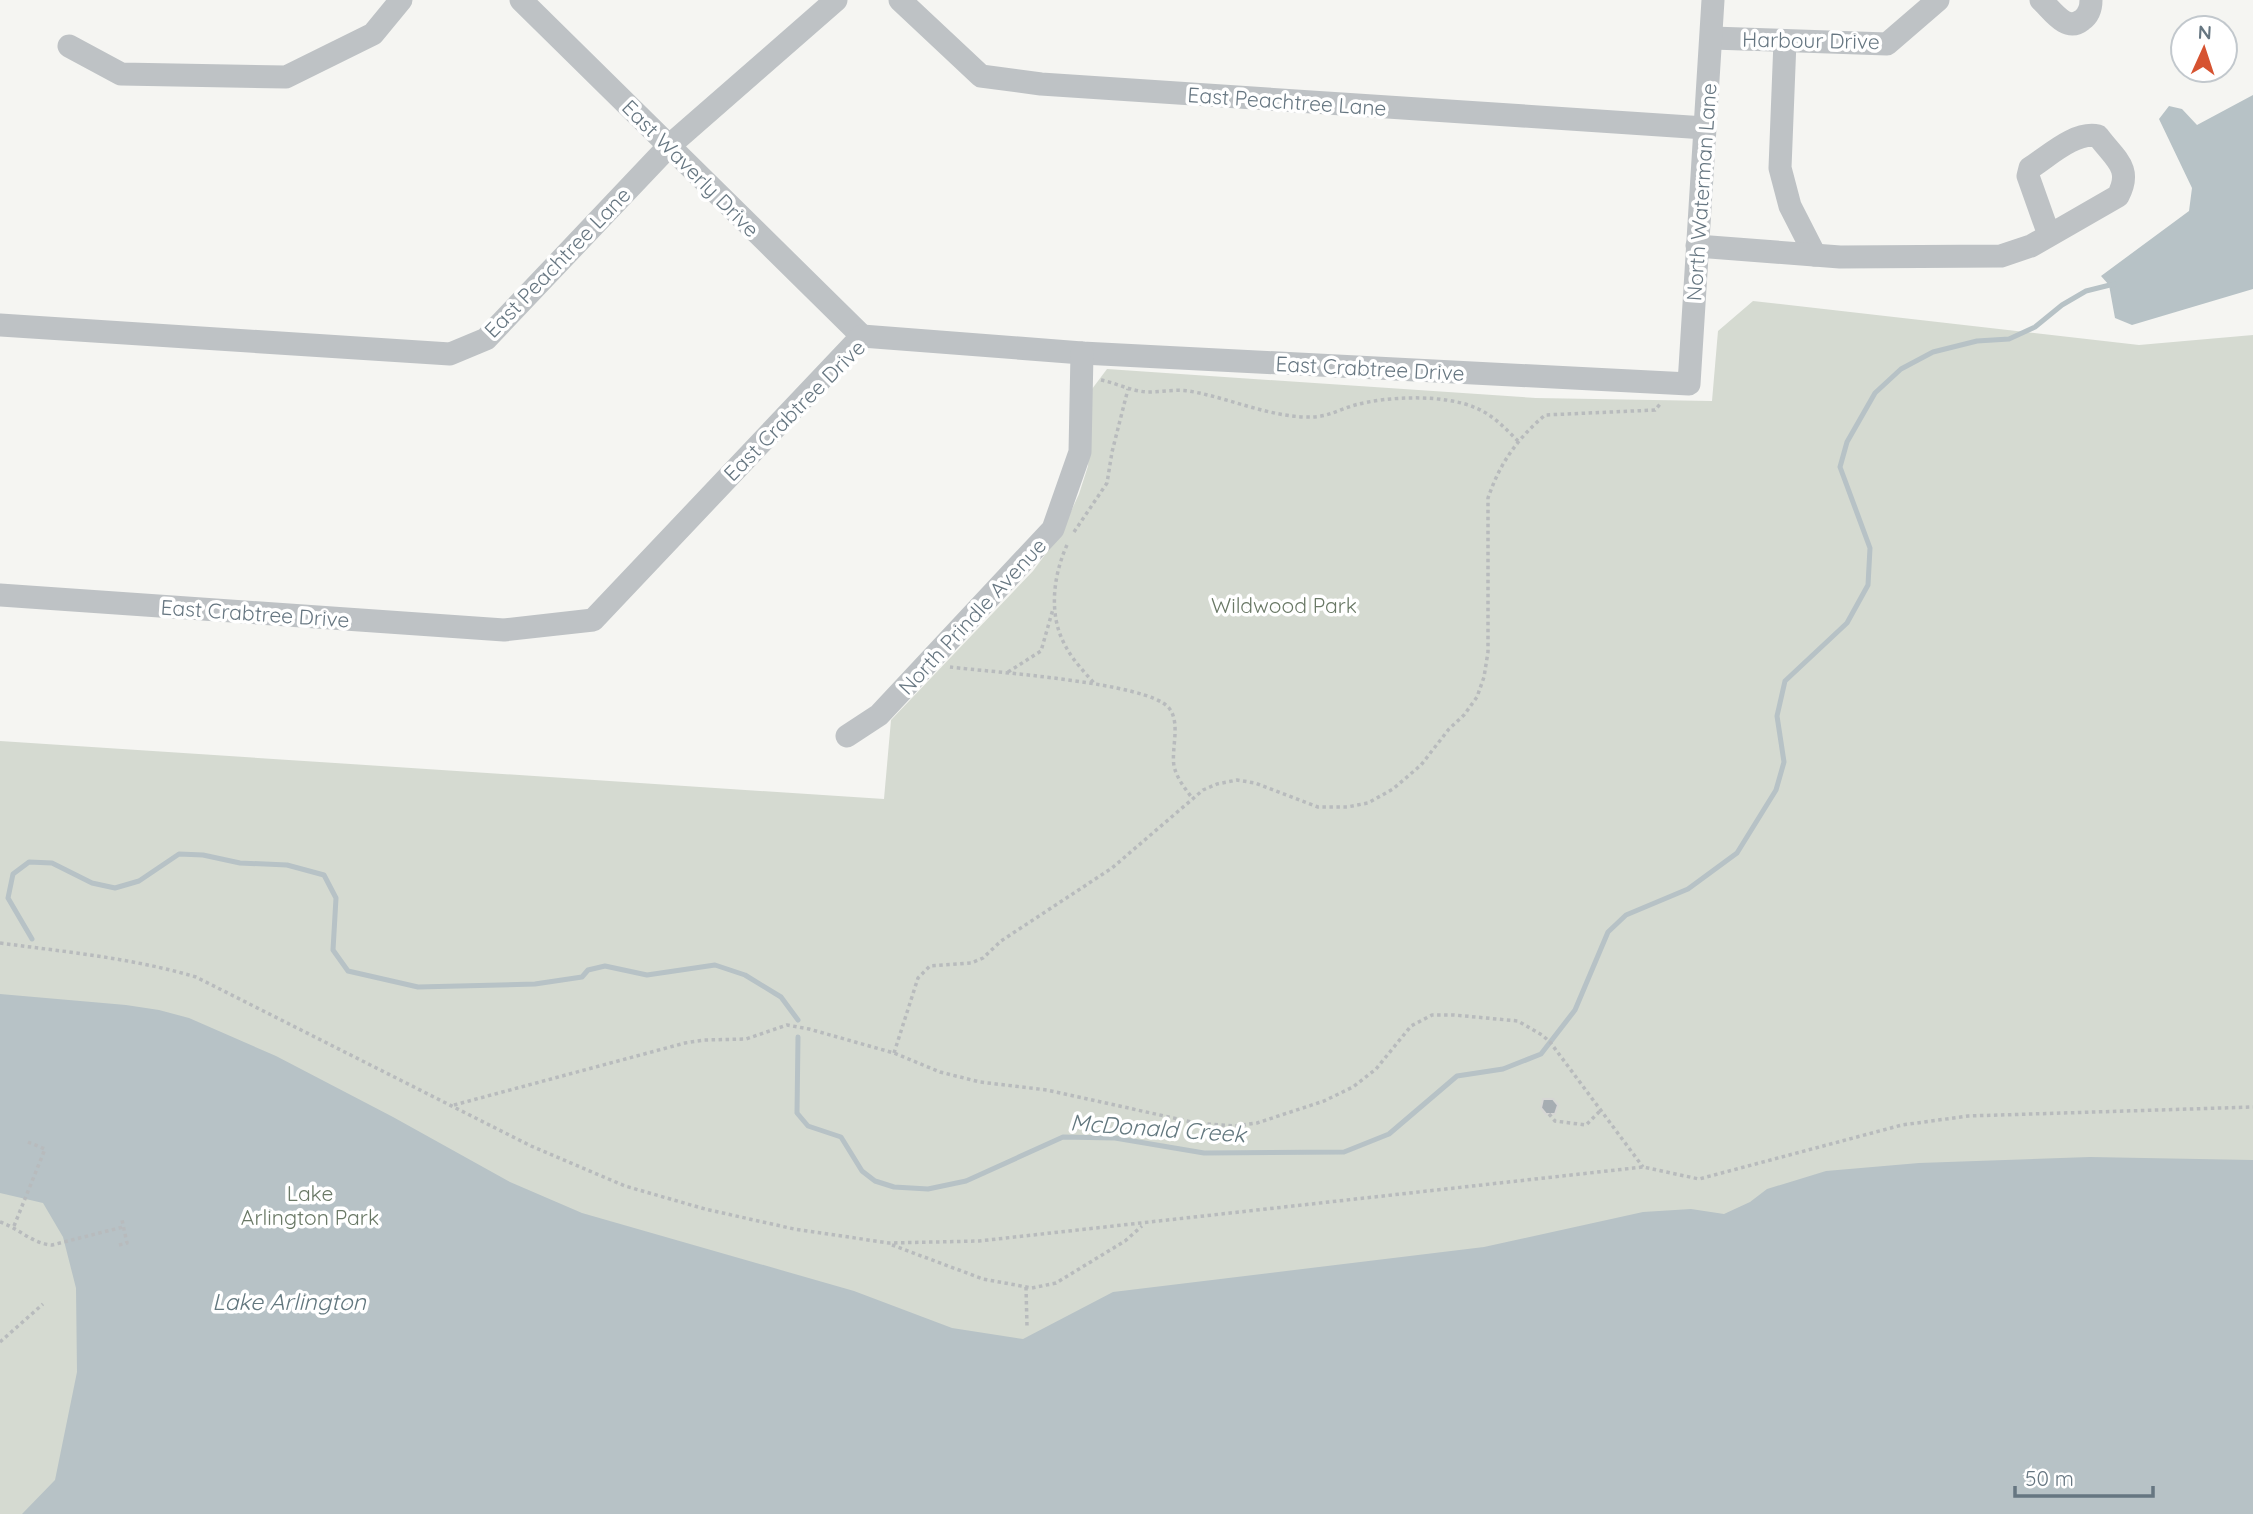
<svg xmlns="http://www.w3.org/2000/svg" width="2253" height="1514" font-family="Quicksand,sans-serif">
  <rect width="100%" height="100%" fill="#f5f5f2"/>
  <path fill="#d5dad1" d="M1753,301l386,44 114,-10v1179h-2253v-773l884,58 7,-79 142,-149 28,-38 18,-39 9,-28 4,-77 15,-20 429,29 176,3 6,-70z"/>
  <g fill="#b7c2c6">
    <path d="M2253,95v194l-121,36 -17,-7 -6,-33 -8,-9 88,-65 3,-23 -33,-69 10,-13 13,3 15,16z"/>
    <path d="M0,994l126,11 33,5 30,8 87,38 117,61 117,65 72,31 272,78 98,37 71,11 90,-47 371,-45 159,-35 48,-3 33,5 26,-12 17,-13 59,-18 93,-8 171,-6 163,3v354h-2231l33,-34 22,-108 -1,-84 -13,-51 -20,-34 -43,-10z"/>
  </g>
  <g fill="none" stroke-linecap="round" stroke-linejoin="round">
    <g stroke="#b7c2c6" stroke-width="5">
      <path d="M32,939l-24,-41 5,-24 16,-12 23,1 40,20 23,5 24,-7 40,-27 24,1 37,8 47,2 37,10 12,23 -3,52 15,21 70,16 117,-3 47,-7 6,-7 17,-4 42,9 68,-10 30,10 36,22 17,23"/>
      <path d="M798,1037l-1,76 11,13 33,11 21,34 13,10 19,6 34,2 38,-8 97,-44 52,1 89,15 140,-1 45,-18 68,-58 46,-7 38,-15 34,-44 33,-78 18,-17 62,-26 49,-36 39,-63 8,-28 -7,-46 8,-35 62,-58 21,-38 2,-37 -30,-81 7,-25 28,-49 26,-24 32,-17 44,-11 32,-2 26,-12 27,-22 24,-14 28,-7"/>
    </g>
  </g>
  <path fill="#a6adb2" stroke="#d6d6d4" stroke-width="2" d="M1543,1099h10l5,6 -3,9h-9l-5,-6z"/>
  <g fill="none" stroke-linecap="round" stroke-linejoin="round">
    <g stroke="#b8bbbd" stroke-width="3.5" stroke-dasharray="3.5 3.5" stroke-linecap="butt">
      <path d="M1101,380c15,3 30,11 46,12 14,0 28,-3 42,-1 40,7 75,24 115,26 23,1 31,-6 51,-12 33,-9 90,-11 121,3 17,7 29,20 42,33"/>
      <path d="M1074,532l33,-49 5,-31 16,-63"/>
      <path d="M1067,545c-14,31 -19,71 -1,102 7,13 18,25 28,36"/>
      <path d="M950,667c39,5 198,15 219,41 12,15 2,41 5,58 3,13 11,22 18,32"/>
      <path d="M1008,672l33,-21 12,-42"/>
      <path d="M0,943c66,9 132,15 196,34l335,169 94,40 80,23 89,20 95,14 90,-2 664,-74 56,12 203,-54 66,-9 285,-9"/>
      <path d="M894,1053l24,-75 12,-12 41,-3 12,-5 18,-17 111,-73 91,-78 14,-6 20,-4 18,3 63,24h29l21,-4 25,-14 28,-24 28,-36 15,-14 13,-18 7,-20 4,-25v-154c12,-35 29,-59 57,-83l110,-5 6,-7"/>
      <path d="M454,1105l231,-62 19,-3 42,-1 41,-14 22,4 85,24 46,19 40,10 67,8 149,33 39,3 22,-3 67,-22 29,-14 23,-18 35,-43 21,-11h22l64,6 24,14 8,7 93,125"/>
      <path d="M1549,1114l6,7 31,4 16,-16"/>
      <path d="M0,1222c18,6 33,22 52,23l71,-18"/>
      <path d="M14,1226l31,-77 -17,-7"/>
      <path d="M119,1245l8,-2 -5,-23"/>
      <path d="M892,1245l91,34 49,9 24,-5 69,-42 17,-15"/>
      <path d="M1026,1287l1,39"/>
      <path d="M0,1342l43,-38"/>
    </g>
    <g stroke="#bec2c5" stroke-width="23">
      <path d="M521,0l341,336"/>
      <path d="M900,0l81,76 60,8 664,44"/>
      <path d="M2041,0c11,10 25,33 41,20 7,-5 9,-12 9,-20"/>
      <path d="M1712,38l175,6 51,-44"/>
      <path d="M1785,41l-5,127 10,38 25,49"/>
      <path d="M69,46l52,28 165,3 87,-43 28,-34"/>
      <path d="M1697,246l143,11 161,-1 30,-10 87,-50c15,-28 -3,-37 -20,-60 -23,-5 -49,20 -68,32l-2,8 21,59"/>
      <path d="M0,325l450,29 36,-15 183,-193 167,-146"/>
      <path d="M0,595l504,35 89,-10 269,-284 220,17 607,31 24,-384"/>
      <path d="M847,736l32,-21 174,-186 27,-77 2,-99"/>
    </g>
  </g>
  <g text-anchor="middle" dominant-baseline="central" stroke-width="7" stroke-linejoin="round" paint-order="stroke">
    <g font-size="21" fill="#667681" stroke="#fff">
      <text transform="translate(1811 40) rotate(1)">Harbour Drive</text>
      <text transform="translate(1287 101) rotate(4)">East Peachtree Lane</text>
      <text transform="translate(691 168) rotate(45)">East Waverly Drive</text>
      <text transform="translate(1701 192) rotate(-86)">North Waterman Lane</text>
      <text transform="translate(557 262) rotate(-46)">East Peachtree Lane</text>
      <text transform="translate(1370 368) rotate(3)">East Crabtree Drive</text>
      <text transform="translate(794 410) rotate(-45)">East Crabtree Drive</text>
      <text transform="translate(255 613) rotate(4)">East Crabtree Drive</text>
      <text transform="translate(972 616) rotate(-47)">North Prindle Avenue</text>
    </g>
    <g font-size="21" fill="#697865" stroke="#fff">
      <text x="1284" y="605">Wildwood Park</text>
      <text x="310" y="1193">Lake<tspan x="310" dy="24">Arlington Park</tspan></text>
    </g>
    <g font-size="23" font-style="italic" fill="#62777e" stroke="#fff">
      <text transform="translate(1158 1128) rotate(4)">McDonald Creek</text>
      <text x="289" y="1301">Lake Arlington</text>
    </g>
  </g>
  <g transform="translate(2204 49) rotate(3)"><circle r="33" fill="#ffffff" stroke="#c2c8cd" stroke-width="2"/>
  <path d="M0-5L12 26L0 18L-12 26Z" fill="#d65331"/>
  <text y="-10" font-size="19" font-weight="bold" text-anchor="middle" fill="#667681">N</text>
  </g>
  <path d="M2015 1486v10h138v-10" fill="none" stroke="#667681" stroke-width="3.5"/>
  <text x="2025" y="1486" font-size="21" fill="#667681" stroke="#ffffff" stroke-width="5" paint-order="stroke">50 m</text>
</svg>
